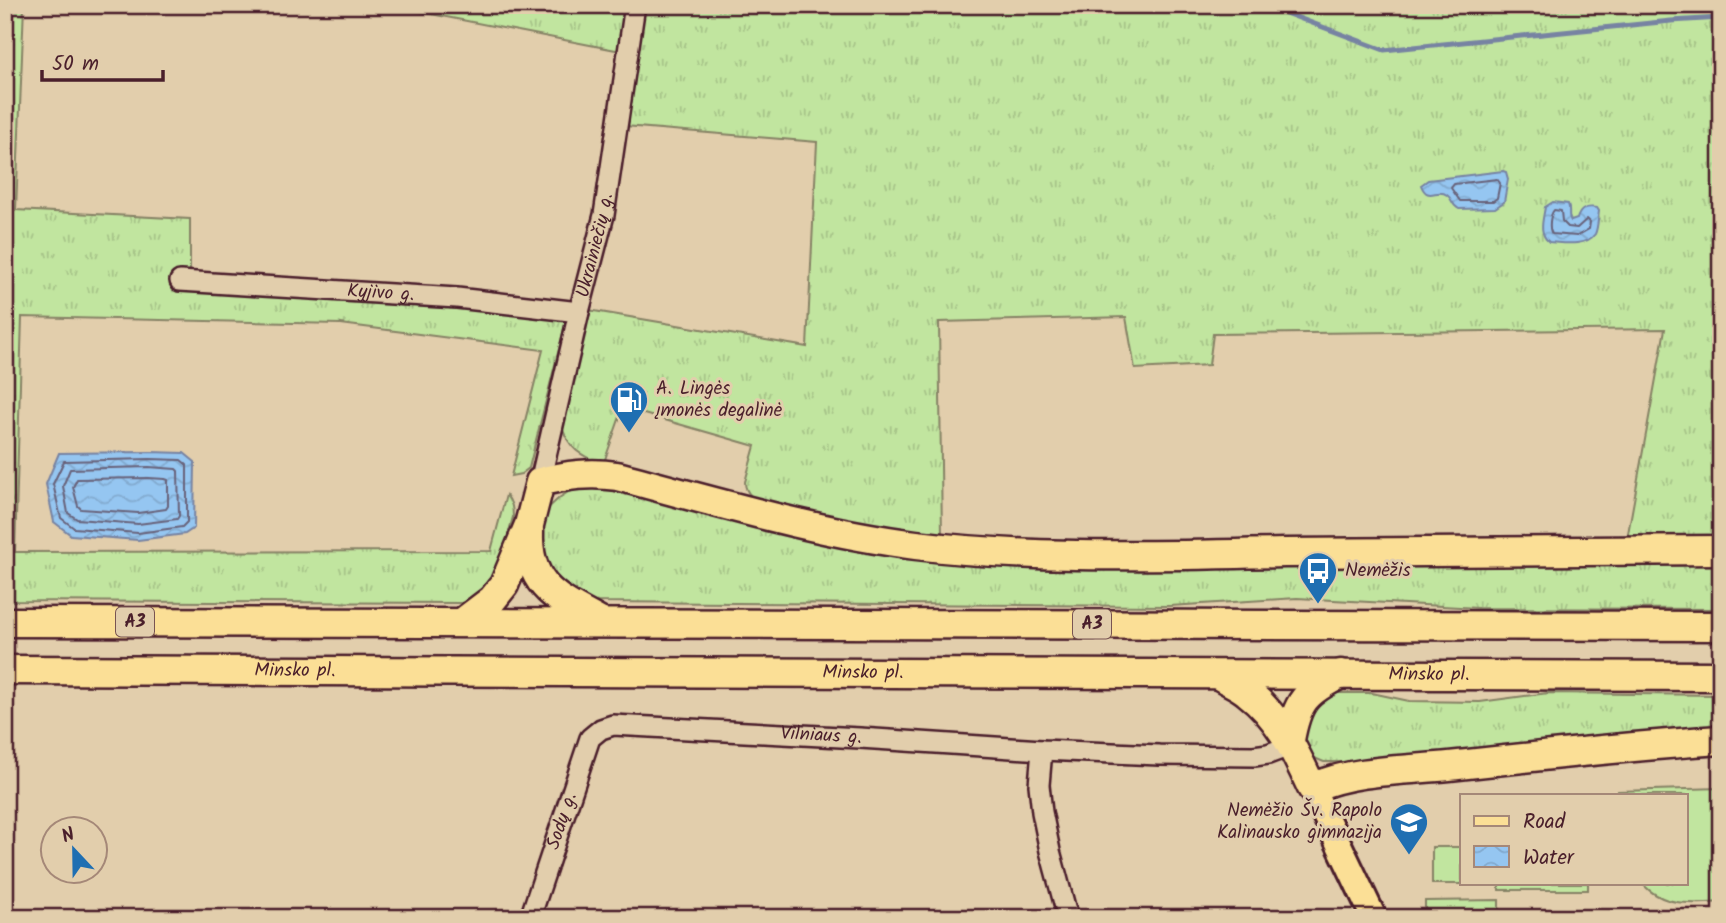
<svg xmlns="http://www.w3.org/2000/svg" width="1726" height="923" font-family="Kalam,sans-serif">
  <defs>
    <pattern id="grass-tufts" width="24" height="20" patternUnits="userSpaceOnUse" patternTransform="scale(1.75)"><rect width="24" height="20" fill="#c1e59f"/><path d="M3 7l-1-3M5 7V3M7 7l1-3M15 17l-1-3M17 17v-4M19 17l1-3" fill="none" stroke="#a7c489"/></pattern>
    <pattern id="water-waves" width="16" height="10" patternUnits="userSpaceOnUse" patternTransform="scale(1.75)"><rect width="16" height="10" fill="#95c6f1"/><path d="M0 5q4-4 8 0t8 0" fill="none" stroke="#82aacf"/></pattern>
  </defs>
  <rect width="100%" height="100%" fill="#e2ceac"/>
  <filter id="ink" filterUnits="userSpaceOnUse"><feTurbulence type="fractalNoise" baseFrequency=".0143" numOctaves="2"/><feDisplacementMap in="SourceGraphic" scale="14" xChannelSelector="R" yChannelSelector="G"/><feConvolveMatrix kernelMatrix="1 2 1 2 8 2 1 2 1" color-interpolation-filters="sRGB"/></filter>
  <g filter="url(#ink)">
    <g fill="url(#grass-tufts)" stroke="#868265" stroke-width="2">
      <path d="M5,5h19l-8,205 174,9v72l156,7 221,19 -38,151 -8,6 -10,2 32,-126 -202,-26 -319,-7 -7,235 476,-1 15,-56c6,7 7,13 7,22l-18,65 -21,17 -13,4 -456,-2z"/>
      <path d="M385,5h241l-5,46z"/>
      <path d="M642,5h1079v533l-94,1 38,-210 -452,5 -4,31 -74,4 -9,-52 -187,5 3,214 -177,-31c-10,-5 -20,-11 -20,-23l10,-36 -132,-38 -20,57c-22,-10 -33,-14 -41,-38l26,-117 219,37 10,-205 -192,-16z"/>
      <path d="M602,485l239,59 880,17v48l-243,-1 -181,-10 -127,8 -578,-4 -19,-6 -19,-13 -18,-33 6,-36 17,-16 14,-9z"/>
      <path d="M1330,693h42l37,8 71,1 68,-9 173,2v35l-329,32h-68c-27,-9 -21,-26 -22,-50z"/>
    </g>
    <g fill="#c1e59f" stroke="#868265" stroke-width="2">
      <path d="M1721,788v114c-29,2 -59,5 -79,-19h44v-88h-68v-4z"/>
      <path d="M1432,847h30v36l29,1h-59z"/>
      <rect x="1499" y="883" width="89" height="7"/>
      <path d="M1499,900v18h-74v-17z"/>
    </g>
    <g fill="url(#water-waves)" stroke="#7783a2" stroke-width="2">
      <path d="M1503,171l3,1 2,7 -4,23 -9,6 -36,1c-9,-5 -5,-9 -12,-14 -10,-8 -19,8 -26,-10l7,-5z"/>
      <path d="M1553,202l15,2c3,6 -1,12 3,17l6,-2c3,-11 10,-13 20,-11l2,3c-1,6 -1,17 -4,23 -9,13 -32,9 -46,8 -11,-9 -6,-22 -4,-35z"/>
      <path d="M150,452l34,1 11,9 -1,66 -9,6 -47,6 -67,-5 -17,-13 -8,-38 13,-31z"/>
    </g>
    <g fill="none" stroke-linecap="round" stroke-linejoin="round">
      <g stroke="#68627a" stroke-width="2">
        <path d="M1497,179l3,4 -3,15 -4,3h-33l-9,-13 3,-4z"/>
        <path d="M1554,210l7,1 1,10 6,6 9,1 10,-9 3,3 -1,7 -12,7 -25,-2c-4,-6 -2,-19 2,-24z"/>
        <path d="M150,459l31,1 6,5v57l-5,5 -44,6 -64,-5 -13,-10 -8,-34 11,-23z"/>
        <path d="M149,467l27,2 2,2 1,45 -2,3 -39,5 -61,-5 -9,-6 -5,-27 7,-17z"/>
        <path d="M149,478l16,1 3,1v26l-2,3 -28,4 -57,-4 -3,-3 -5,-19 4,-8z"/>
      </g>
      <path stroke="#7783a2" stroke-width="5" d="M1264,5l120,45 287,-29 50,-3"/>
      <g stroke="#4a1f2b" stroke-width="24">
        <g id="minor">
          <path id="s1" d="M180,281l277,17 122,14"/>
          <path id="s2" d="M540,482l39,-170 25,-97 31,-210"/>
          <path d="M1042,750l-3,35 3,27 8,39 18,67"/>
          <path id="s3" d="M530,918l60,-180 11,-9 12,-4 247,13 182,12 117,5 95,1 14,-2 24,-9"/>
        </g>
      </g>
      <g stroke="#4a1f2b" stroke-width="30">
        <path id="major" d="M1312,788l62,130"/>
      </g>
      <g stroke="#4a1f2b" stroke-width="33">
        <g id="highway">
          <path d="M529,531c-2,55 27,67 69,90"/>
          <path d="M5,622l1716,4"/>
          <path d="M463,622l29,-22 12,-15 25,-60 11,-43c27,-7 50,-10 77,-6 99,26 198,56 299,69 122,15 246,10 369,8 145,-1 290,-2 436,-3"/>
          <path id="s4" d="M5,670l1716,6"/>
          <path d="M1219,675c9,6 20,10 28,17 33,25 48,60 65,96 38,-18 95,-18 137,-22 90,-10 181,-20 272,-26"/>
          <path d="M1290,740c7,-39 15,-48 51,-66"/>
        </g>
      </g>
      <use href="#minor" stroke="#e2ceac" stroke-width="19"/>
      <use href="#major" stroke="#fbdf96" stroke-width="24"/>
      <use href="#highway" stroke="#fbdf96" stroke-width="28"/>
    </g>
  </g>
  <defs>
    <g id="fuel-pin" transform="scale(2.0125)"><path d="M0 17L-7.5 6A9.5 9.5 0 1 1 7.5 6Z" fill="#1f6fb2" stroke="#e2ceac"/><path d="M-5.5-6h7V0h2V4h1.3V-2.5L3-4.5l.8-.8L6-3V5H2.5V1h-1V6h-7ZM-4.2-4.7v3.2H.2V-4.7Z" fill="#fff"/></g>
    <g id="bus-pin" transform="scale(2.0125)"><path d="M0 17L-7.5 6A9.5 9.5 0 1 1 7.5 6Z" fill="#1f6fb2" stroke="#e2ceac"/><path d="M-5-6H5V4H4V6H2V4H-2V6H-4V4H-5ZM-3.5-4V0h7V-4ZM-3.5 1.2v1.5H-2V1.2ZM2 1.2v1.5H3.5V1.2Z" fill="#fff"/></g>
    <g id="school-pin" transform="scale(2.0125)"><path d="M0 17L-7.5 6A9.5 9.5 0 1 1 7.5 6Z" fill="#1f6fb2" stroke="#e2ceac"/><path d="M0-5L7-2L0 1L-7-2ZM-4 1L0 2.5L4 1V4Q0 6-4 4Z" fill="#fff"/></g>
  </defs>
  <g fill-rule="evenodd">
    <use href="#fuel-pin" x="629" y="400"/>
    <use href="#bus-pin" x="1318" y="571"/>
    <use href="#school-pin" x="1409" y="822"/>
  </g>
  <g text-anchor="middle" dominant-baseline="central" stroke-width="6" stroke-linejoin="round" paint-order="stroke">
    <g fill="#e2ceac" stroke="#785452" stroke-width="2">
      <rect x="116" y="607.5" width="38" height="29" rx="5"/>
      <rect x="1073" y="609.5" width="38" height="29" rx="5"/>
    </g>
    <g font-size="18" font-weight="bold" fill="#4a1f2b">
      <text x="135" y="622">A3</text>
      <text x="1092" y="624">A3</text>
    </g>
    <g font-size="19" fill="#4a1f2b" stroke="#e2ceac">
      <text stroke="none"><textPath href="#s2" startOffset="243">Ukrainiečių g.</textPath></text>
      <text stroke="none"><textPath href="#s1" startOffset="201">Kyjivo g.</textPath></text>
      <text stroke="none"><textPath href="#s4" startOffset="290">Minsko pl.</textPath></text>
      <text stroke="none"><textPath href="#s4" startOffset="858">Minsko pl.</textPath></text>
      <text stroke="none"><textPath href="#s4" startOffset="1424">Minsko pl.</textPath></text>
      <text stroke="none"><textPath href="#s3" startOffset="425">Vilniaus g.</textPath></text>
      <text stroke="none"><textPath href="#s3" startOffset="102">Sodų g.</textPath></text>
    </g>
    <g font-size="19" fill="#4a1f2b" stroke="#e2ceac" text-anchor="start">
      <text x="656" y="389">A. Lingės<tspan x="656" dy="22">įmonės degalinė</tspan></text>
      <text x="1345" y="571">Nemėžis</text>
      <text x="1382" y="811" text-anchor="end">Nemėžio Šv. Rapolo<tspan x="1382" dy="22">Kalinausko gimnazija</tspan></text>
    </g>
  </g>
  <rect width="1726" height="923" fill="none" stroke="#e2ceac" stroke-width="28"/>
  <rect x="14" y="14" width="1698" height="895" fill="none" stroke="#4a1f2b" stroke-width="2.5" filter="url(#ink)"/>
  <rect x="1460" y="794" width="228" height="91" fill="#e2ceac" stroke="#a58878" stroke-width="2"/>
  <rect x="1474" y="816" width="35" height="10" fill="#fbdf96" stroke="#a58878" stroke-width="2"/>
  <text x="1523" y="828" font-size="21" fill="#4a1f2b">Road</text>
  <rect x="1474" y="846" width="35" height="21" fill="url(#water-waves)" stroke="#a58878" stroke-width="2"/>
  <text x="1523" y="864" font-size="21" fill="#4a1f2b">Water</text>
  <g transform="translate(74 850) rotate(338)"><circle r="33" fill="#e2ceac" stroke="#a58878" stroke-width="2"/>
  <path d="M0-5L12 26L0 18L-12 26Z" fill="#1f6fb2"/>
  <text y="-10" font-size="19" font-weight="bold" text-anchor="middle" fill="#4a1f2b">N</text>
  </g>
  <path d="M42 70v10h121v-10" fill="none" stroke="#4a1f2b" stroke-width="3.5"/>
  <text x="52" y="70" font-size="21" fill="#4a1f2b" stroke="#e2ceac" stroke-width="5" paint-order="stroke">50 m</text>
</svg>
